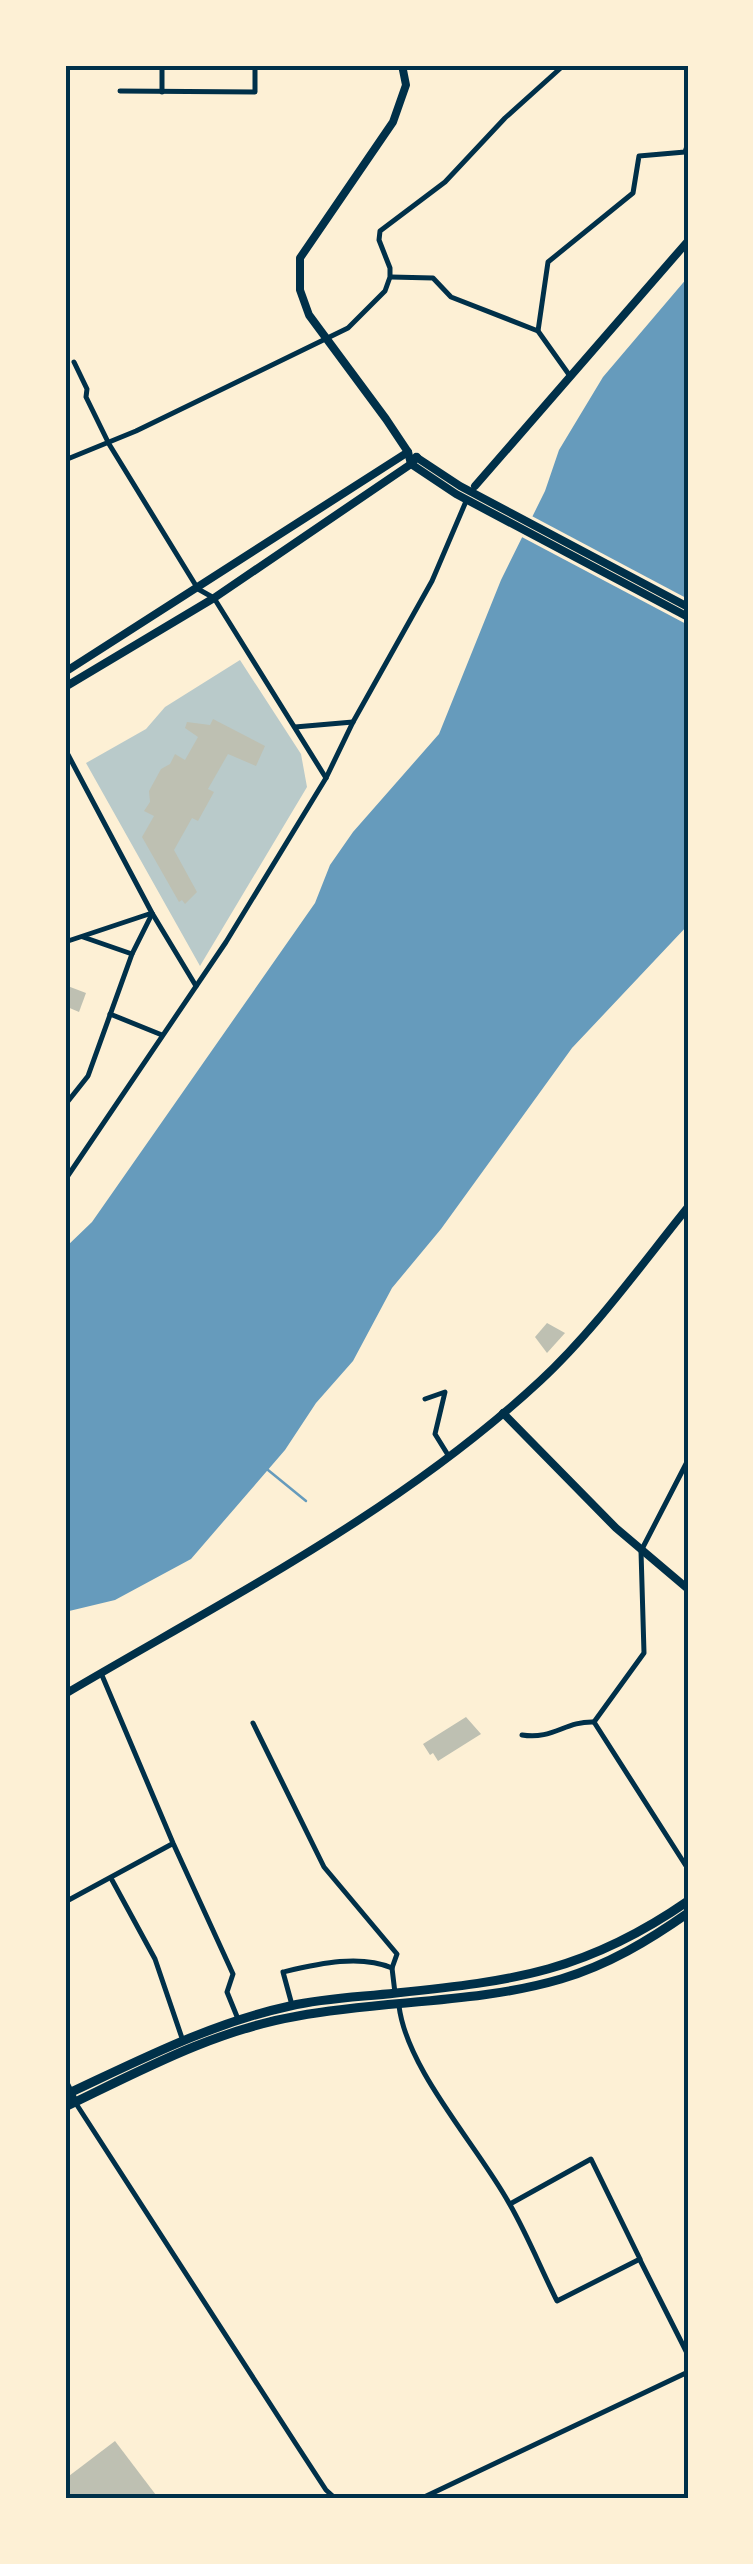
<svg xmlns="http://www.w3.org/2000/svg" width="753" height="2564" font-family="'Source Sans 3',sans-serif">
  <rect width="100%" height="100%" fill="#fdf0d5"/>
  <path fill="#b9caca" d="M240,660l61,94 6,33 -107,179 -114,-203 60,-34 19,-22z"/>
  <path fill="#669bbc" d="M688,277v648l-116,123 -131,181 -49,59 -39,73 -37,42 -31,47 -94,109 -76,41 -50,12v-364l27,-26 223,-319 15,-38 23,-33 86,-98 62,-154 44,-89 14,-41 44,-73z"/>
  <path fill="#fdf0d5" d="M528,514l160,85v26l-170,-90z"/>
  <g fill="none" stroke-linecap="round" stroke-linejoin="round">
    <path stroke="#669bbc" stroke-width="2.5" d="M268,1470l38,31"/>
  </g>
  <g fill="#bec0b2">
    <path d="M213,719l52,27 -9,20 -28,-12 -20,35 6,3 -16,29 -6,-3 -18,32 23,42 -12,12 -3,-4 -3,2 -37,-65 12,-21 -10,-5 6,-9 -1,-11 12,-22 9,-5 5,-10 10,6 13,-23 -13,-9 2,-6 23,3z"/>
    <path d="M65,985l21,8 -7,19 -14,-6z"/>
    <path d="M547,1323l18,10 -18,20 -12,-16z"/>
    <path d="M466,1717l15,17 -43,27 -5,-8 -3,2 -7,-11z"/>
    <path d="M115,2441l44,58h-94v-20z"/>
  </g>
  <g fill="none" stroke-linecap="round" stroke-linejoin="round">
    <g stroke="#003049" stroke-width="5">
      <path d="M120,91l135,1v-27"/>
      <path d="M162,92v-27"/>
      <path d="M391,277l42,1 18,19 87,34"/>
      <path d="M74,362l13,27 -1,8 23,47 89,145 16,9 112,180"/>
      <path d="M570,376l-32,-45 10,-69 85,-69 6,-37 46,-4 3,-9"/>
      <path d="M65,460l71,-29 212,-103 37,-37 5,-14v-9l-11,-28 1,-9 65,-49 60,-64 59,-53"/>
      <path d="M295,727l58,-5"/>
      <path d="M65,749l87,164 44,73"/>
      <path d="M83,937l49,17"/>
      <path d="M65,942l87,-29"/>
      <path d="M110,1014l52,21"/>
      <path d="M65,1105l23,-29 44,-122 20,-40"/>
      <path d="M65,1180l161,-238 100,-164 27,-56 79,-141 35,-82"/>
      <path d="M425,1399l20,-7 -10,42 13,21"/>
      <path d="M101,1673l72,170 60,131 -6,18 11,27"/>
      <path d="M594,1722l50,-69 -3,-102 47,-91"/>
      <path d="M594,1722l94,147"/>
      <path d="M253,1723l71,144 73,87 -5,14 3,25"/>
      <path d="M522,1735c31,5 43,-14 72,-13"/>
      <path d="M112,1880l43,79 28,82"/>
      <path d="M65,1902l107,-58"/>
      <path d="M292,2005l-9,-33c35,-8 76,-18 109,-4"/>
      <path d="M399,2006c8,64 78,139 110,197 18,31 32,66 48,98l83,-42 -49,-100 -81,45"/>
      <path d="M75,2102l221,342 30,46 10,9"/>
      <path d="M640,2260l48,95"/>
      <path d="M420,2499l268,-127"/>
    </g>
    <g stroke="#003049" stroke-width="8">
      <path d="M475,486l213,-245"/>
      <path d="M503,1413l113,115 72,61"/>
    </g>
    <g stroke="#003049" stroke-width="8">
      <path d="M402,65l4,20 -13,37 -93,136v32l9,25 77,104 22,33 3,12 45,30 232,123"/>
      <path d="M416,457l44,29 228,121"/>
      <path d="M65,672l343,-220"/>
      <path d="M65,687l149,-89 197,-134 6,-7"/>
      <path d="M65,1694c163,-96 335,-183 475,-313 53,-49 102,-117 148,-174"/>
      <path d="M65,2082l10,20"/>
    </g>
    <g stroke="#003049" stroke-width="9">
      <path d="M65,2095c73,-34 146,-72 225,-89 35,-8 71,-9 106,-13 119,-12 191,-22 292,-92"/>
      <path d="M65,2107c75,-36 150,-77 233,-91 86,-16 178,-12 263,-37 47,-14 87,-38 127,-66"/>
    </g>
  </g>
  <rect width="753" height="2564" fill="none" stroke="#fdf0d5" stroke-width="135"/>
  <rect x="68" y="68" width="618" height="2428" fill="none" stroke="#003049" stroke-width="4"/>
</svg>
